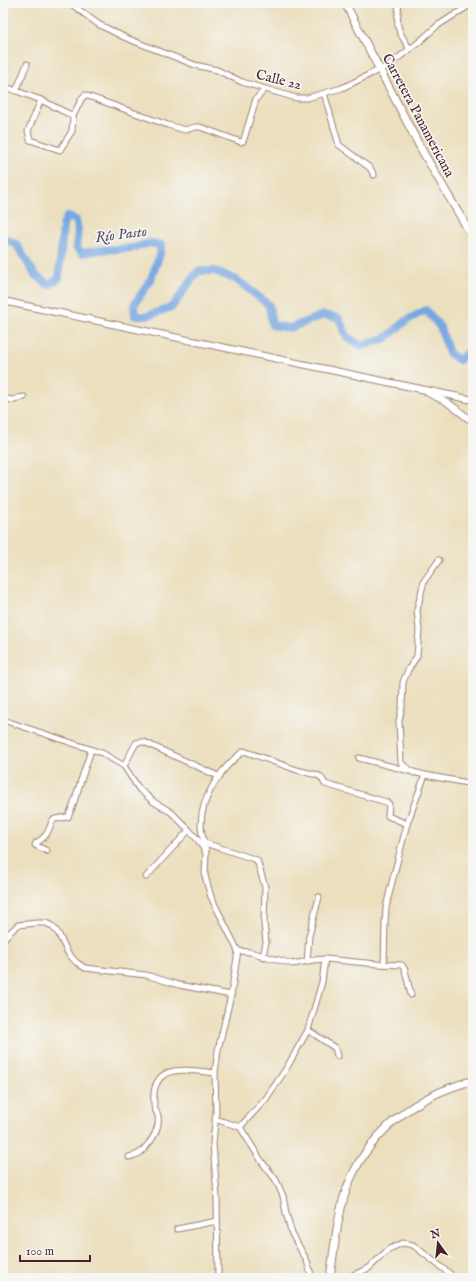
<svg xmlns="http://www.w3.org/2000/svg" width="476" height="1281" font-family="'IM FELL English',serif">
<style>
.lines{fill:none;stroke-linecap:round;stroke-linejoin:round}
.river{stroke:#77a7e2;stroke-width:8}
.minor-casing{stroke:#9a7f74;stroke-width:7}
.major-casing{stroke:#9a7f74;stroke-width:8}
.highway-casing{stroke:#9a7f74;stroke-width:9}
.minor{stroke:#fff;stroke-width:5}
.major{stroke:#fff;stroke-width:6}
.highway{stroke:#fff;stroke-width:7}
.labels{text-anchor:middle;stroke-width:3.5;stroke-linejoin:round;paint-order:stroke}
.street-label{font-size:14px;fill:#4a1f2b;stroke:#f6f6f2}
.water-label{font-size:15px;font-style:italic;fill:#5a4f6b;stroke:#f6f6f2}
</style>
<rect width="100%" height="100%" fill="#f6f6f2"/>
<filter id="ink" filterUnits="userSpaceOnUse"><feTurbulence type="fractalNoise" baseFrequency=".025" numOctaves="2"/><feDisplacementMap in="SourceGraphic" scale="8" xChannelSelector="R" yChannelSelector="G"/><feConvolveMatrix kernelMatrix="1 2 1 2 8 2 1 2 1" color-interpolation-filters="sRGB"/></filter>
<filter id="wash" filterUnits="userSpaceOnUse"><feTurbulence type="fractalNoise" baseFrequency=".012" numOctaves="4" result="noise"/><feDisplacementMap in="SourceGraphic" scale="16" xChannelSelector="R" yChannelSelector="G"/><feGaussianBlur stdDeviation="0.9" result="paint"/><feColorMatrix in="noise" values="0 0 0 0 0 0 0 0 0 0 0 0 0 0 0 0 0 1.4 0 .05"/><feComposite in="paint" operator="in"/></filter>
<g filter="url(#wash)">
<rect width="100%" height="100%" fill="#ebdfbe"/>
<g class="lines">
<path class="river" d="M3,240L6,239L17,245L35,275L49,285L59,278L63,225L67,216L76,220L78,230L76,247L82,253L101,250L132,248L150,243L161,245L160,254L151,279L134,305L135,316H147L172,307L198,271H215L237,280L269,305L272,325L290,328L323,315L339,318L347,337L362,346L386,338L407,320L426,310L440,327L449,353L459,360L473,347"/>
</g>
</g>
<g filter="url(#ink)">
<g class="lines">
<defs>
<g id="minor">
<path d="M70,3L98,24L126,38L195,65L217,70L242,82L296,98H307L342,88L389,65L419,42L437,26L473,3"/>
<path d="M399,3C396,26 396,29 410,49"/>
<path d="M3,86L41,100L73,116"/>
<path d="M16,91L27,64"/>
<path d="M324,93L339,145L370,168L374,175"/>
<path d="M41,100L28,131L30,140L60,150L72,131L73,116L82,98L85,95L168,125L185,130L195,127H200L241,142L243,141L244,139L256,99L265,89"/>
<path d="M3,399L15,400L18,398L24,397"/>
<path d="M472,641H473"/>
<path d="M3,720L102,753L124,766L139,789L154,802L171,812L189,830L198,840L206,853L205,876L211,897L238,951L231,995L218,1050L215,1073L216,1112L213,1143L217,1197L218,1278"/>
<path d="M359,758L425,775L473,784"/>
<path d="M124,766L136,743L140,742H144L220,777"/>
<path d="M414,773L401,763L399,721L402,707L403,682L408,670L417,656L419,630L417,610L424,581L439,560"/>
<path d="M205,843L257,860L265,887L264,924L266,942L263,957"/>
<path d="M206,850C204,842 201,833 201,825C201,796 222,767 244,751L297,770L317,775L321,777L325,784L386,802L389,804L388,816L407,824"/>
<path d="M47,851L35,845L36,843C47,836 48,833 52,821L55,819L68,817L72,808L91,750"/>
<path d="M146,877L189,830"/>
<path d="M3,941L6,936L18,925L37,923H46L52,926L58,933L68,953L76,962L85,968L146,975L179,985L231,995"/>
<path d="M238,951L250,952L293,964L313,960L325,959L377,964L402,965L405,970L411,995"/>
<path d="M307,962L309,936L319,897"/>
<path d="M384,964L385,923L386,908L390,890L407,824L425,775"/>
<path d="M308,1030L335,1048L337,1056"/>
<path d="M215,1119L240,1127L262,1162L276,1180L283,1196L286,1213L292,1234L307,1261L312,1278"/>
<path d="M240,1127L265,1100L286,1069L308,1030L322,982L325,959"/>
<path d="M129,1157C139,1155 142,1152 148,1144C154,1138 160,1125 158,1116C157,1112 154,1109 154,1105C150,1061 186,1070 215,1073"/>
<path d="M177,1229L217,1221"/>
<path d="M347,1278L369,1268L389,1249L403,1243L413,1245L450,1274L453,1278"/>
</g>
<g id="major">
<path d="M3,301L473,400"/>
<path d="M428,393L447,402L473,422"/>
</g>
<g id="highway">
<path d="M345,3L420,147L473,238"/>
<path d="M330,1278C334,1251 336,1224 344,1197C359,1146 401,1106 450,1088C458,1085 465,1082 473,1081"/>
</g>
</defs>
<use href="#minor" class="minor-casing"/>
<use href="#major" class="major-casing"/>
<use href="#highway" class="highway-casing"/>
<use href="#minor" class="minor"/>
<use href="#major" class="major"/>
<use href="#highway" class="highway"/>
</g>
</g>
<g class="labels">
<g class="street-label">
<text transform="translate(279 79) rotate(14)" y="5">Calle 22</text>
<text transform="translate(419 115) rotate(62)" y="5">Carretera Panamericana</text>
</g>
<g class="water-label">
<text transform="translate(121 234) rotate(-7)" y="5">Río Pasto</text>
</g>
</g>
<rect width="476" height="1281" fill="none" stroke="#f6f6f2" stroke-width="16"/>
<g transform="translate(438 1243) rotate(345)" stroke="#f6f6f2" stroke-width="3" paint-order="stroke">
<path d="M0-3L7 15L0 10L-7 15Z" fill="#4a1f2b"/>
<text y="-6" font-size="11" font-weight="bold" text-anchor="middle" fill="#4a1f2b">N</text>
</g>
<path d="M20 1255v6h70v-6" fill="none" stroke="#4a1f2b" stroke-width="2"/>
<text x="26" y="1255" font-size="12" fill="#4a1f2b" stroke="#f6f6f2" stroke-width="3" paint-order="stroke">100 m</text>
</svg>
